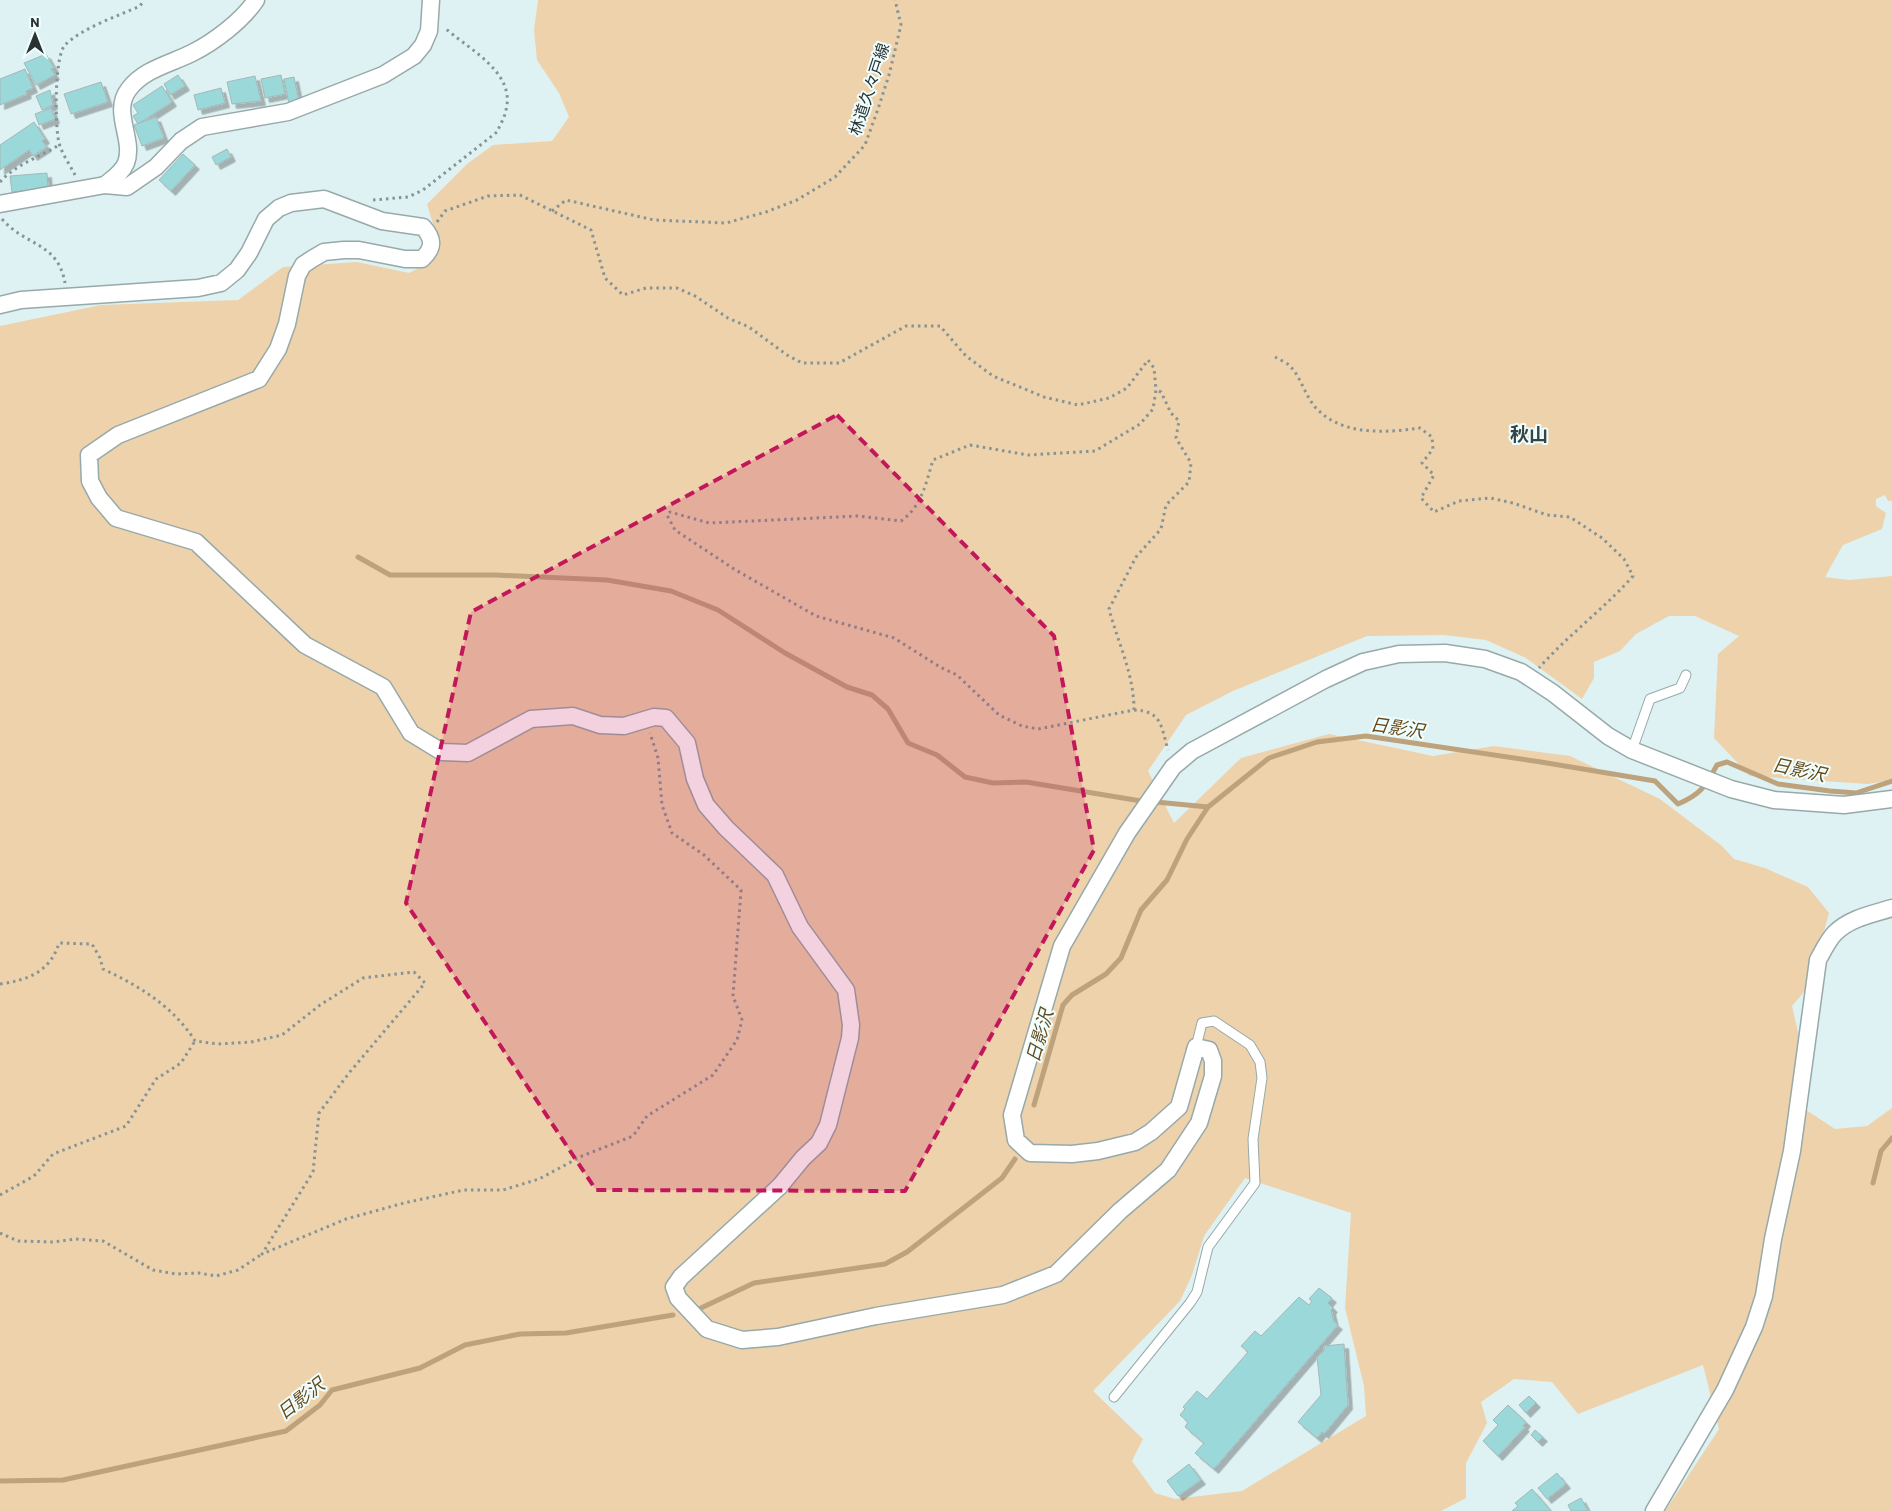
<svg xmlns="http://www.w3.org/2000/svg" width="1892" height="1511" font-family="Barlow,'Noto Sans JP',sans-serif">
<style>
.green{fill:#edd2ac;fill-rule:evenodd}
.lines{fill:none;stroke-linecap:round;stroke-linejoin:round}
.stream{stroke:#bea27b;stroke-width:5}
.building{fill:#9ad8da;stroke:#a5b8b8;filter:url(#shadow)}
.lane-casing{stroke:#97a9a9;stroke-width:11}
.street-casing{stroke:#97a9a9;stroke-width:19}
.path{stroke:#879495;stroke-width:3;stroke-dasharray:2.5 4;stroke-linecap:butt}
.lane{stroke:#fff;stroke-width:9}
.street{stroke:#fff;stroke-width:16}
.marked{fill:#c2185b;fill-opacity:0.2;stroke:#c2185b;stroke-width:4;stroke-dasharray:10 6;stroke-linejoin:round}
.labels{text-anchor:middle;stroke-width:4;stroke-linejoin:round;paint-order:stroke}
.street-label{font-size:16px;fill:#2b3233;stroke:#efffff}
.water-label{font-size:18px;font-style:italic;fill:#67491a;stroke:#efffff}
.quarter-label{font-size:19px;font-weight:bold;fill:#364647;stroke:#efffff}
</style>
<defs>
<filter id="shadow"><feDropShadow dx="4.5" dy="4.5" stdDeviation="0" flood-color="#0004"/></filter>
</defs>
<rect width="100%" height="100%" fill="#dff2f3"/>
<path class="green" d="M538,0H1892V501H1888L1885,495L1876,499V506L1886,513L1882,529L1843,545L1825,577L1849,580L1892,576V780L1868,784L1750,776L1714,738L1718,654L1739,636L1695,616H1669L1636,634L1620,651L1594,662V678L1582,699L1526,658L1486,640L1444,635L1367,636L1233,691L1186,715L1148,771L1174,823L1241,758L1329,734L1433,756L1494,746L1570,756L1660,799L1722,846L1734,859L1765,868L1808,887L1829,913L1809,986L1792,1006L1801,1045L1794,1097L1806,1110L1835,1129L1867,1126L1892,1108V1511H1665L1719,1429L1703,1365L1578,1414L1552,1382L1514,1379L1481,1402L1487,1423L1466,1463V1498L1441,1511H0V326L101,305L238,300L283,267L357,262L409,273L432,261L437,237L427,204L467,164L493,145L552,141L569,117L559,93L537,60L534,30ZM1245,1178L1351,1213L1345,1308L1364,1386L1366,1416L1242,1491L1175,1499L1155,1493L1132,1461L1143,1439L1093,1391L1180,1301L1192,1275L1204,1236Z"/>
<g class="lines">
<g class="stream">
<path d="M358,557L390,575H496L607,580L671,591L718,610L785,653L847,687L872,695L888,709L908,743L937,755L965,777L993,783L1026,782L1135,800L1208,807"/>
<path d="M1034,1105L1063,1005L1072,995L1106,974L1121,958L1141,910L1167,880L1187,839L1208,807L1269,758L1317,742L1366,736L1541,762L1655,781L1678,804C1701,794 1705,787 1717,765L1727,762L1778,784L1830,791L1856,793L1892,781"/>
<path d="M1873,1183L1881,1151L1892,1138"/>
<path d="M701,1308L754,1283L885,1264L907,1252L1002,1178L1015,1159"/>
<path d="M0,1481L63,1480L286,1431L320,1405L332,1390L420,1368L465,1345L520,1334L566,1333L673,1315"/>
</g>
</g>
<g class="building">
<path d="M46,54L54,68L51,69L55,75L36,85L24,63Z"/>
<path d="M25,69L33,88L26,91L27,94L0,105V79Z"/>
<path d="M178,75L185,86L170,95L164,84Z"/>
<path d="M281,75L285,94L265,98L261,79Z"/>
<path d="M255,76L261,101L232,104L227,82Z"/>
<path d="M294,77L299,102L289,104L284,79Z"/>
<path d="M101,82L108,102L71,114L64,94Z"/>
<path d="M162,86L172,102L138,124L133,116L138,113L133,105Z"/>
<path d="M221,88L225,103L198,110L194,95Z"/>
<path d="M50,90L53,105L42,110L36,96Z"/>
<path d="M51,108L55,119L39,125L35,114Z"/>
<path d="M156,117L164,138L142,146L134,125Z"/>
<path d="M34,122L45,139L42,141L47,147L33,156L29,150L0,170V145Z"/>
<path d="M227,149L231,157L216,165L212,157Z"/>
<path d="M183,154L195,165L171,191L159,180Z"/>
<path d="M47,173L48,189L12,192L10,176Z"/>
<path d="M1319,1288L1332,1298L1328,1303L1333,1308L1331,1310L1334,1322L1338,1325L1214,1469L1195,1453L1204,1443L1185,1427L1188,1422L1180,1415L1185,1409L1183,1407L1197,1391L1207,1399L1248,1352L1241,1346L1255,1331L1261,1336L1299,1297L1309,1305L1312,1301L1309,1299Z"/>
<path d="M1344,1344L1348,1405L1324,1434L1322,1432L1317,1438L1298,1422L1321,1395L1317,1357L1324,1351V1346Z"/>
<path d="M1529,1396L1536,1403L1526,1413L1519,1405Z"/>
<path d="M1508,1405L1526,1422L1523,1426L1525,1427L1498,1456L1483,1441L1498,1425L1493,1420Z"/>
<path d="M1535,1430L1543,1437L1538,1442L1531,1435Z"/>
<path d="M1189,1464L1201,1480L1178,1496L1167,1481Z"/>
<path d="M1557,1473L1566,1484L1547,1499L1538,1488Z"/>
<path d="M1532,1489L1551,1511H1512L1518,1506L1515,1503Z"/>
<path d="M1581,1498L1588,1511H1571L1568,1505Z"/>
</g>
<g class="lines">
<defs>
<g id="lane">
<path d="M1632,750L1650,699L1680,688L1686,675"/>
<path d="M1114,1397L1190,1303L1197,1292L1208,1247L1255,1183L1253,1139L1262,1078L1260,1062L1250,1045L1214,1021L1202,1023L1196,1047"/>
</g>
<g id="street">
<path d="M105,185C112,179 122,173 126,163C135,139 111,112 129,89C144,69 170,64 192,53C214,42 242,21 256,0"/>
<path d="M0,204L105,185L127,187L156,167L181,141L202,127L288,112L383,75L414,56L423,45L429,31L431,0"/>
<path d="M0,305L21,300L198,288L221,283L237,270L249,253L266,219L279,208L291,203L324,199L382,221L423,227C434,239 434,248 422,259H405L359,250H344L324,252L312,259L303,265L297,276L287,324L278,349L259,379L118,435L89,455L90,481L99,498L116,518L196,542L305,645L383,687L411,733L442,752L468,753L531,719L573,716L600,725L624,726L654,717L666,718L687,743L695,779L706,805L726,828L775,875L800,927L846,990L851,1025L850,1038L828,1125L819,1143L803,1158L780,1186L681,1277L674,1287L678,1298L707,1329L742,1340L778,1337L876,1316L1003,1295L1056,1274L1120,1211L1168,1170L1199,1123L1213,1076V1061L1209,1050L1196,1047L1179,1107L1151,1132L1135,1142L1098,1151L1072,1154L1030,1153L1016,1140L1012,1115L1062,946L1127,833L1173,767L1192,751L1326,679L1363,662L1399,654L1445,653L1485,659L1521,672L1553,693L1608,736L1632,750L1731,789L1774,800L1844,805L1892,799"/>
<path d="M1654,1511L1725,1390L1754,1327L1764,1296L1773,1239L1792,1151L1818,960C1823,951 1828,940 1835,933C1850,918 1873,914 1892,908"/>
</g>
</defs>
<use href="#lane" class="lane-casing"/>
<use href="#street" class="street-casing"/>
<g class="path">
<path d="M75,175C70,165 62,154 59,143C55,127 54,57 65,45C82,28 118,16 140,6L144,0"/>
<path d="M0,182C16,164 40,157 59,145"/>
<path d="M373,200L408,197L423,190L497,132C500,125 505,117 506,110C516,71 466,48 444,27"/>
<path d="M552,211L566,200L654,220L726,223L766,212L797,200L835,177L865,145L878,109L889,75L901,25L895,0"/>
<path d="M2,219C25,246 58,242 65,283"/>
<path d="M437,222L445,211L488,196L520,195L591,230L605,278L623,295L646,288H677L695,296L728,318L749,327L787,355L802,363H839L906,326H940L966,356L993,376L1044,397L1078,405L1109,398L1127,388L1148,360L1154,368L1156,390L1153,409L1140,424L1095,451L1028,455L970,445L933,460C926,483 922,506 901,521L858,516L709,523L670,512L667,515L675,530L734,569L816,616L894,638L940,667L957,675L999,715L1022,726L1038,729L1134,710C1162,711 1161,726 1168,750"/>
<path d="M1275,357C1280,360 1288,363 1291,367C1301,378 1305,395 1315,407C1341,436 1385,433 1420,428L1432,437L1433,449L1422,463L1434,475L1421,498L1434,512L1459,501L1490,498L1513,503L1547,515L1570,517L1602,538L1624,559L1633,576C1604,609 1568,635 1539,668"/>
<path d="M1134,710C1134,674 1118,643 1109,609L1136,557L1161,529L1166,505L1189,482L1191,463L1176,438L1179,421L1171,413L1161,392L1156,390"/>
<path d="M0,984C28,980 50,972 59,943L92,944L100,958L103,969C139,986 173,1006 195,1041L218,1044L251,1042L282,1035L320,1005L363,978L414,972L425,983L349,1073L319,1113L313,1172L262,1254L346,1219L404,1203L464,1190H503L539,1179L582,1156L633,1136L647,1116L713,1075L737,1040L742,1020L733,996L741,890L704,855L672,833L662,805L658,758L650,733"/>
<path d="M0,1195L34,1176L53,1154L126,1126L156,1079L181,1063L195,1041"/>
<path d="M0,1233L18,1241L53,1242L76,1239L103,1241L153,1270L176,1274L199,1273L216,1276L238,1270L262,1254"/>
</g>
<use href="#lane" class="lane"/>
<use href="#street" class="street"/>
</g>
<path class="marked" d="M837,415L1054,636L1094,850L905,1191L596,1190L406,903L471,612Z"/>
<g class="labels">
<g class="street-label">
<text transform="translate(869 89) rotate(-72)" y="6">林道久々戸線</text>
</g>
<g class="water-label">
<text transform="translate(1397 728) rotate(8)" y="6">日影沢</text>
<text transform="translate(1799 770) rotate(12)" y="6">日影沢</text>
<text transform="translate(1040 1036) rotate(-74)" y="6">日影沢</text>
<text transform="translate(301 1399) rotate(-38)" y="6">日影沢</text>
</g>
<g class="quarter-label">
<text x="1529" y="441">秋山</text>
</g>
</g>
<g transform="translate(35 35)" stroke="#efffff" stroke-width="4" paint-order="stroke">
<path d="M0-4L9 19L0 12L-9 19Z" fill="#2b3233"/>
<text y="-8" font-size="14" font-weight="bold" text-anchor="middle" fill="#2b3233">N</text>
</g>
</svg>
